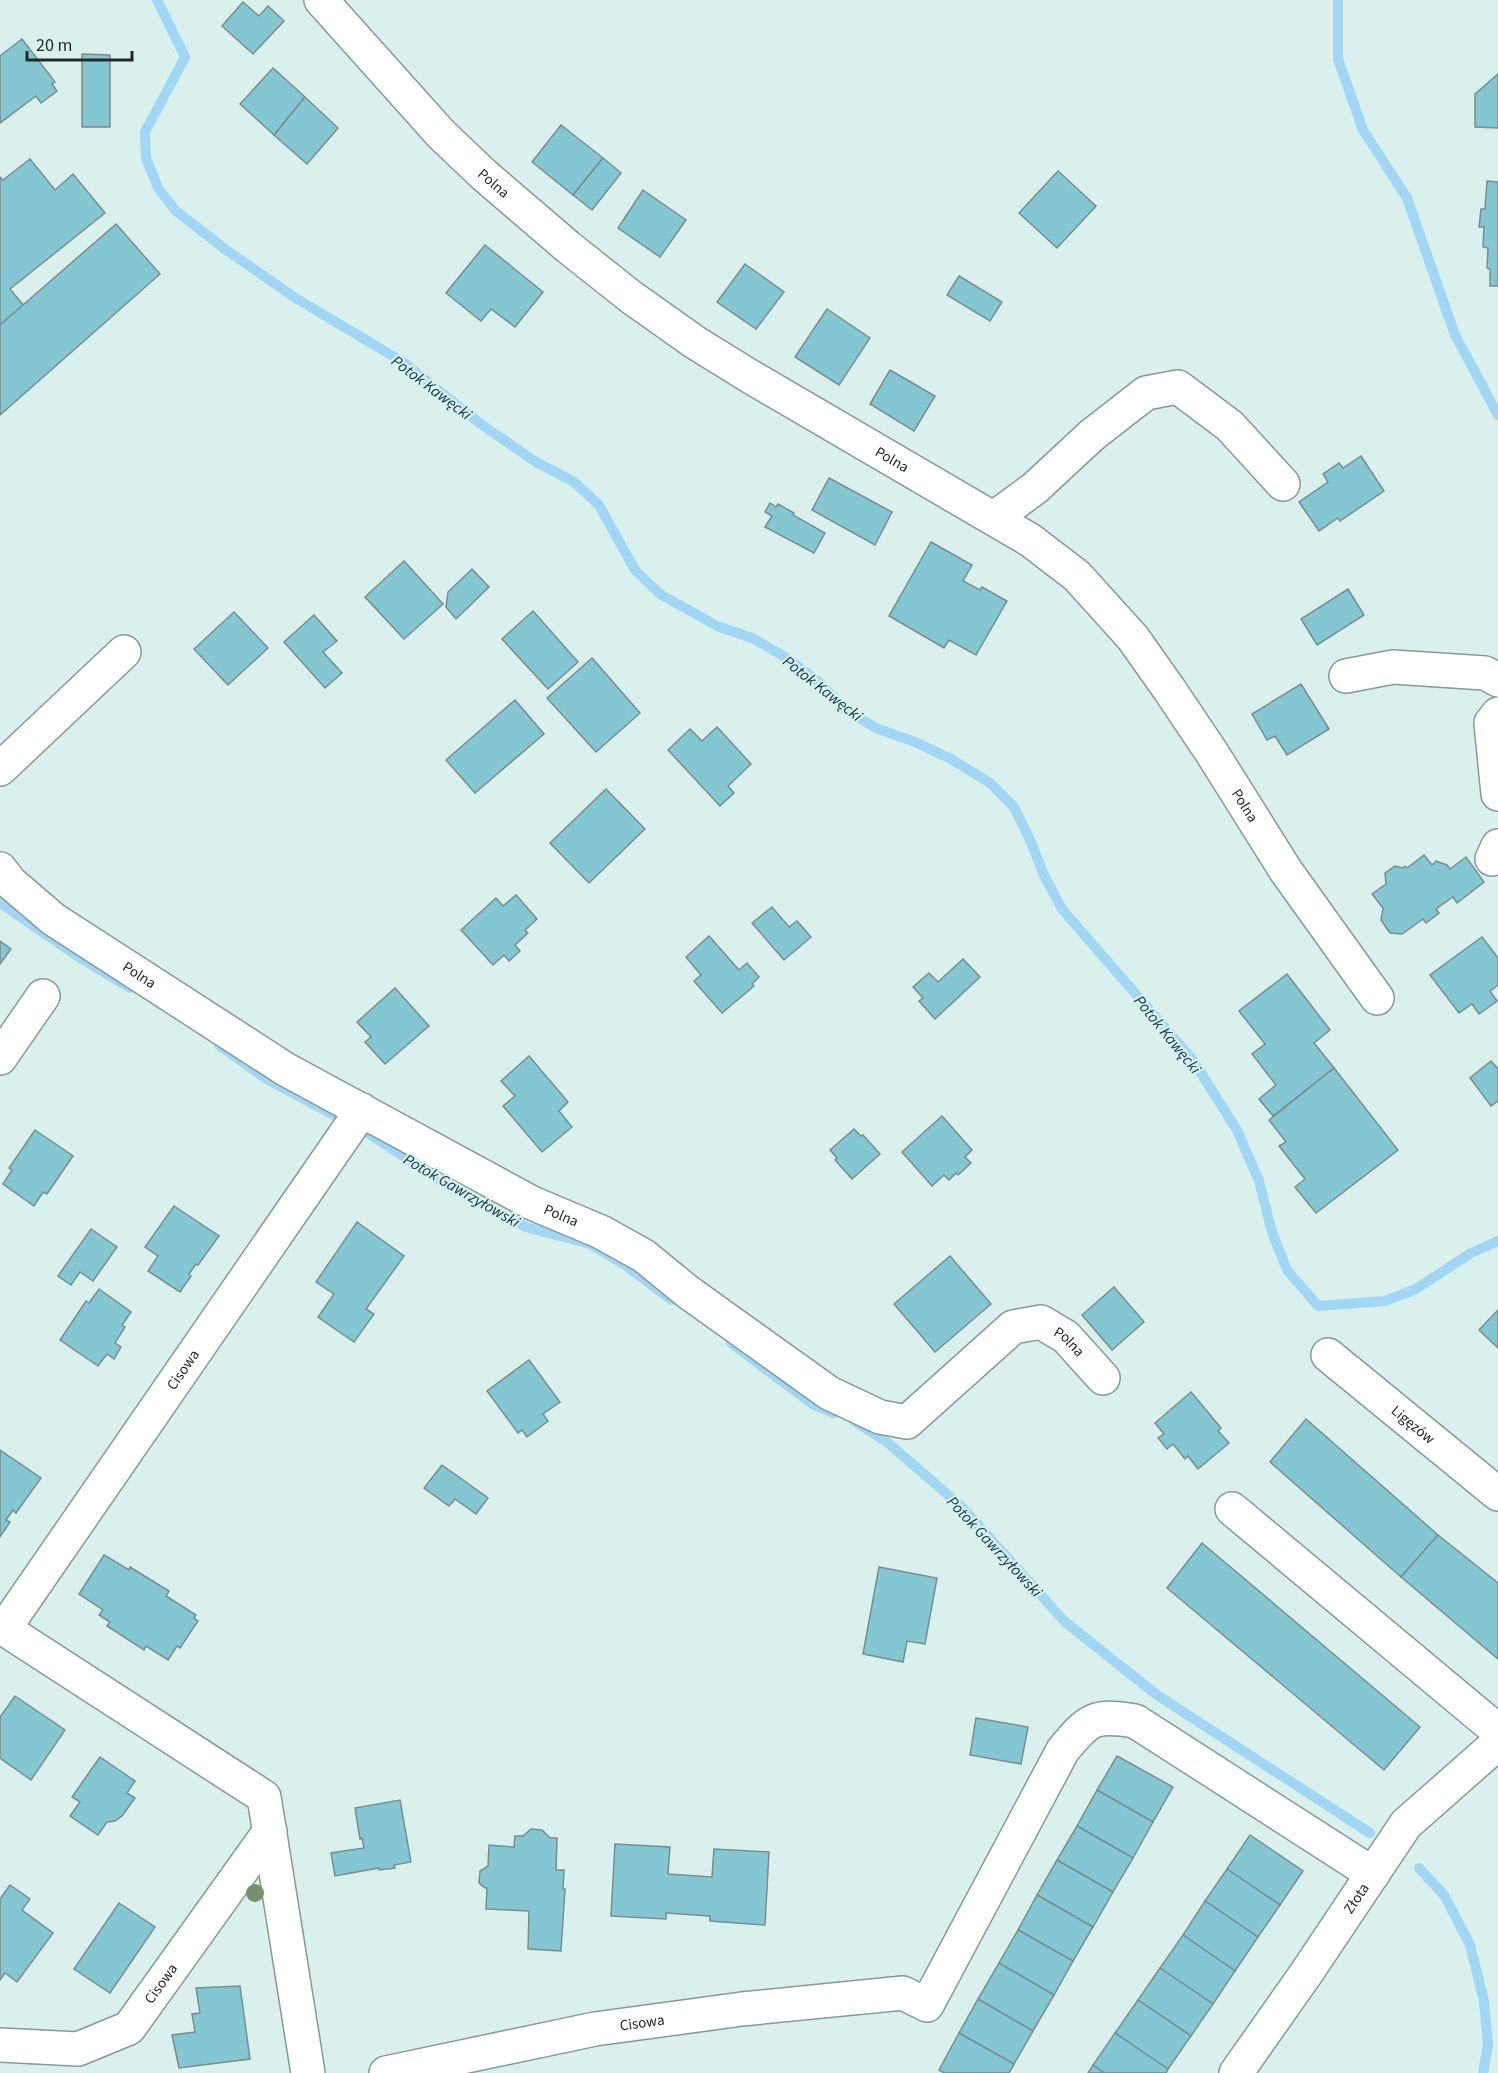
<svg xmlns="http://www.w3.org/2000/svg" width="1498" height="2073" font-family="'Source Sans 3',sans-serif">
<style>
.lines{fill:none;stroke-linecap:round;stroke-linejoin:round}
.stream{stroke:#a1d6f5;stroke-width:10}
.building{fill:#84c7d3;stroke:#788d91;stroke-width:1.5}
.minor-casing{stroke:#859a97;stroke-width:36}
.minor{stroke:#fff;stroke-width:33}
.tree{fill:#75926d}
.labels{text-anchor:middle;stroke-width:4.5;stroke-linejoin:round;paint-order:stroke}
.street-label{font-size:15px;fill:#222a29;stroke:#daf0ed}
.water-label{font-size:16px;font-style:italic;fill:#0b374d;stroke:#daf0ed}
</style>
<rect width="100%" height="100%" fill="#daf0ed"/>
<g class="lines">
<g class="stream">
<path d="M157,0L185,57L145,132L146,158L158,188L176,211L225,249L297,299L403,362L482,425L536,462L574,482L599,505L635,570L660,594L717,626L752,638L787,658L820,683L846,710L876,728L915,742L951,759L990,783L1014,807L1031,842L1043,873L1062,909L1192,1059L1237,1130L1259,1181L1272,1232L1287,1270L1318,1306L1385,1301L1416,1289L1471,1253L1498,1241"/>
<path d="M1338,0V59L1363,130L1407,198L1455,335L1498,415"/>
<path d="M0,903L82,959L130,988"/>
<path d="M219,1045L265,1078L345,1121"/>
<path d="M365,1131L452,1188L526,1227L590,1244L625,1265L672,1300"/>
<path d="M731,1343L814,1405L834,1413"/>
<path d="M854,1421L887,1442L962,1507L1064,1621L1157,1695L1370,1833"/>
<path d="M1419,1868L1444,1895L1470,1945L1484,2001L1488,2045L1483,2073"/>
</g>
</g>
<g class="building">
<path d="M243,2L259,16L268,6L284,21L253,54L222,26Z"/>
<path d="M22,39L55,82L52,84L57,91L41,103L36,96L0,123V56Z"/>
<path d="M82,54L110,55V127H82Z"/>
<path d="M273,68L305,97L274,135L240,104Z"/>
<path d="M1498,74V128L1475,127V94Z"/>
<path d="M305,97L338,128L307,164L274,135Z"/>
<path d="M561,125L603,158L573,195L532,162Z"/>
<path d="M603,158L621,173L592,210L573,195Z"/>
<path d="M30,159L55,190L73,174L105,213L10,289L24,306L0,325V177L3,180Z"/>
<path d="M1058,171L1096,206L1057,248L1019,213Z"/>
<path d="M1487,181L1498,182V286H1490V269L1487,268L1488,248L1483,247L1484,227H1479L1481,209H1485Z"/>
<path d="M643,190L686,220L660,257L618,228Z"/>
<path d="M116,224L160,274L0,415V325Z"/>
<path d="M485,245L543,292L515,327L491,309L481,321L446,293Z"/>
<path d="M745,264L784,292L756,329L717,302Z"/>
<path d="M959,276L1002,302L990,321L947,295Z"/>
<path d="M827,309L870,338L839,385L795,357Z"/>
<path d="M890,370L935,396L914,431L870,404Z"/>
<path d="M1361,456L1384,491L1340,521L1338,518L1319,531L1299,502L1328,482L1323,474L1339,463L1343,468Z"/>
<path d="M829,478L892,512L875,545L812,510Z"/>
<path d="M770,503L776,507L778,504L794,513L793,515L825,533L814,553L765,527L772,516L765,512Z"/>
<path d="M931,542L972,565L963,581L980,590L982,587L1007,601L976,655L949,640L944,648L889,616Z"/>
<path d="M404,561L443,604L404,639L365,597Z"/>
<path d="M472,569L489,587L456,619L446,607L448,592Z"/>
<path d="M1348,589L1364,615L1317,645L1301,619Z"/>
<path d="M533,611L578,662L548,689L502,639Z"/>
<path d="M234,612L268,648L228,685L194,649Z"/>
<path d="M314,615L337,641L323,652L342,673L325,688L284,642Z"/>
<path d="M592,658L640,713L596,752L547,698Z"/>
<path d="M1301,684L1329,729L1287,755L1275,736L1267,740L1252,714Z"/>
<path d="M515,700L544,734L475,793L446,760Z"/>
<path d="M717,727L751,764L728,786L734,793L720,806L668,750L690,729L702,741Z"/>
<path d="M606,789L645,829L589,883L550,843Z"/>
<path d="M1424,855L1432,865L1436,861L1447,865L1450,869L1466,857L1484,882L1457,903L1453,897L1436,909L1439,913L1426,923L1423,919L1402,934L1390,933L1381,920L1383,908L1372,894L1386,884L1385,873L1395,866L1403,868L1405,866L1407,868Z"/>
<path d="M516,895L537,919L525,930L528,933L515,945L520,951L509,961L504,955L493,965L461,930L496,898L503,906Z"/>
<path d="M772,907L789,927L797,921L811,937L784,960L752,923Z"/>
<path d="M709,936L739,970L747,963L759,977L752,984L754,986L722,1013L694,981L701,975L686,957Z"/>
<path d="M1482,937L1498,958V985L1490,991L1497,1001L1479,1014L1472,1004L1459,1013L1430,975Z"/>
<path d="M0,941L11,949L0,964Z"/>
<path d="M963,959L980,977L935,1019L919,1001L923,998L913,987L929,973L938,982Z"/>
<path d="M1287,974L1330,1030L1314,1043L1334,1068L1273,1116L1259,1099L1276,1085L1252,1054L1265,1044L1239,1011Z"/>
<path d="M395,988L429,1026L385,1064L365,1042L371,1037L357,1022Z"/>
<path d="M529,1056L568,1102L559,1111L572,1127L542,1152L503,1106L515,1096L501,1081Z"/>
<path d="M1491,1061L1498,1069V1101L1491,1106L1470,1078Z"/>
<path d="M1334,1068L1398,1150L1316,1213L1295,1187L1305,1179L1279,1146L1286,1142L1269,1120Z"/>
<path d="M942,1116L972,1150L965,1157L971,1163L958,1175L956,1173L949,1180L944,1175L932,1186L902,1152Z"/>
<path d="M854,1129L861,1136L863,1135L880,1154L852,1179L835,1160L837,1158L830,1150Z"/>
<path d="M35,1130L73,1156L47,1194L43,1192L34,1206L3,1184L12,1170L9,1168Z"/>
<path d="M174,1206L219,1236L198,1265L196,1264L189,1274L191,1276L180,1292L148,1271L158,1256L145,1247Z"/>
<path d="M357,1222L404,1256L366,1309L374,1314L354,1342L318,1317L334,1294L316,1282Z"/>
<path d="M91,1229L117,1247L93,1281L80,1272L71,1285L58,1276Z"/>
<path d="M950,1256L991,1304L935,1352L894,1304Z"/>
<path d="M1114,1287L1144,1322L1112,1350L1082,1315Z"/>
<path d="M99,1289L131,1312L122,1325L125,1327L115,1343L121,1347L114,1359L107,1354L98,1366L60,1340L86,1301L89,1303Z"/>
<path d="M1498,1310V1348L1479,1330Z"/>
<path d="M529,1360L560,1402L543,1414L548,1421L527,1437L522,1430L518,1433L487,1391Z"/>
<path d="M1191,1392L1221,1428L1218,1431L1229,1443L1198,1469L1188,1456L1185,1459L1173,1444L1167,1449L1158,1438L1164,1434L1155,1423Z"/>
<path d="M1306,1419L1438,1535L1401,1577L1270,1462Z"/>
<path d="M0,1450L41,1478L16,1513L13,1510L6,1520L10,1522L0,1537Z"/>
<path d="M442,1465L488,1498L476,1514L455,1499L449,1506L424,1488Z"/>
<path d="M1438,1535L1498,1583V1659L1401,1577Z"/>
<path d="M1202,1543L1420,1727L1384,1770L1167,1588Z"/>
<path d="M104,1555L129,1570L130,1567L169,1591L166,1596L196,1615L194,1618L198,1621L180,1648L177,1646L168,1660L146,1646L144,1650L107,1626L110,1622L99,1615L103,1610L79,1594Z"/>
<path d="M879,1567L937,1578L925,1644L907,1641L903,1662L863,1654Z"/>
<path d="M15,1696L65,1730L31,1780L0,1758V1717Z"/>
<path d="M976,1718L1028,1727L1021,1764L970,1755Z"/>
<path d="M1117,1756L1173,1787L1153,1822L1097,1790Z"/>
<path d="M100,1757L135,1781L127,1793L135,1798L122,1816L115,1821L107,1822L98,1835L70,1816L80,1802L72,1797Z"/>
<path d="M1097,1790L1153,1822L1133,1858L1077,1826Z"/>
<path d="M400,1800L411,1862L394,1865L395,1868L379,1870V1868L335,1876L331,1853L364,1848L362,1838L360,1839L355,1808Z"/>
<path d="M1077,1826L1133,1858L1113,1892L1057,1860Z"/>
<path d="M531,1829L542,1830L550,1838H557L556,1870H564L563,1889H565L561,1951L528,1949L529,1911L486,1909L487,1888H485L479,1883L480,1871L488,1866L489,1845L514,1847L515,1836H523Z"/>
<path d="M1250,1835L1303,1871L1280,1905L1227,1869Z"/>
<path d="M615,1844L670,1847L668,1874L712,1877L714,1849L769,1852L765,1925L710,1921V1916L666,1913V1919L611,1916Z"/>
<path d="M1057,1860L1113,1892L1093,1927L1037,1895Z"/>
<path d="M1227,1869L1280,1905L1258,1937L1205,1901Z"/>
<path d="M10,1885L30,1899L22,1910L53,1933L17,1982L5,1973L0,1980V1899Z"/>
<path d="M1037,1895L1093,1927L1073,1961L1018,1930Z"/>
<path d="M1205,1901L1258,1937L1235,1971L1183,1935Z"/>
<path d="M119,1903L155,1927L110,1993L74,1969Z"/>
<path d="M1018,1930L1073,1961L1054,1995L999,1963Z"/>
<path d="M1183,1935L1235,1971L1213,2004L1160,1968Z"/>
<path d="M999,1963L1054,1995L1033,2031L978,1999Z"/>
<path d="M1160,1968L1213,2004L1191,2036L1138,2000Z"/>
<path d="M240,1986L250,2059L179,2068L172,2035L195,2032L192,2014L200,2013L196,1988Z"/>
<path d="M978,1999L1033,2031L1014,2064L959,2033Z"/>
<path d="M1138,2000L1191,2036L1168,2069L1115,2033Z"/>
<path d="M959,2033L1014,2064L1009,2073H944L939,2070Z"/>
<path d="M1115,2033L1168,2069L1166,2073H1104L1093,2065Z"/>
<path d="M1093,2065L1104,2073H1088Z"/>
</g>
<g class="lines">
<defs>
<g id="minor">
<path id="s1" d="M321,0L441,134L483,174L568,247L631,297L696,343L751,377L1030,540L1077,576L1133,638L1169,689L1212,753L1286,871L1377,998"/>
<path d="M994,518L1035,488L1092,435L1146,393L1178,387L1230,426L1283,484"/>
<path d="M1346,676L1393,667L1485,673L1498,680"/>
<path d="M1498,714L1491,723L1498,794"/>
<path d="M0,769L124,652"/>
<path d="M1492,859L1498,846"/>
<path id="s2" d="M0,869L11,883L53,919L285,1069L532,1203L601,1232L644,1256L688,1292L829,1393L880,1417L907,1422L1013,1327L1041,1322L1066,1337L1103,1378"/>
<path d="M0,1058L43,996"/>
<path id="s3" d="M1328,1355L1498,1494"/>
<path d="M1232,1509L1498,1731"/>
<path d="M0,1626L264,1797L308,2073"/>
<path id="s4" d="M4,1629L362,1110"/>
<path id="s5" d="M0,2045L78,2049L129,2028L270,1831"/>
<path id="s6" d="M386,2073L595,2029L742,2009L903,1993L927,2005L1063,1750C1089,1719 1094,1714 1135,1721L1373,1874"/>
<path id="s7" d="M1236,2073L1305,1975L1406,1824L1498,1743"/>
</g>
</defs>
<use href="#minor" class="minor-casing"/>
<use href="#minor" class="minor"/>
</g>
<circle class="tree" cx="255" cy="1893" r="9"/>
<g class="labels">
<g class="street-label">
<text dy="5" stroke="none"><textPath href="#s1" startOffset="252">Polna</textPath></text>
<text dy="5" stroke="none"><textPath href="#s1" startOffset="738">Polna</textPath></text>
<text dy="5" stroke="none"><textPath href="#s1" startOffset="1242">Polna</textPath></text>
<text dy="5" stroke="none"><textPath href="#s2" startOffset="176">Polna</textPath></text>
<text dy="5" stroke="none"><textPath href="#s2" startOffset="662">Polna</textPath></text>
<text dy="5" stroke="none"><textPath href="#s2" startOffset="1274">Polna</textPath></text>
<text dy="5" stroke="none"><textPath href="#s4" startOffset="315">Cisowa</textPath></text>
<text dy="5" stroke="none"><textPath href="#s3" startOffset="110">Ligęzów</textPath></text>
<text dy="5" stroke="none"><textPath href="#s7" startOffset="212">Złota</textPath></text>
<text dy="5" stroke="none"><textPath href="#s5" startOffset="188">Cisowa</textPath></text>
<text dy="5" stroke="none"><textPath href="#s6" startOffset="261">Cisowa</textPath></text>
</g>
<g class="water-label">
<text transform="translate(432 387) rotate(37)" y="6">Potok Kawęcki</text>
<text transform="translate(823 688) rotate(38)" y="6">Potok Kawęcki</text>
<text transform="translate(1168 1034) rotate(51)" y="6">Potok Kawęcki</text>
<text transform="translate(462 1190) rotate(30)" y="6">Potok Gawrzyłowski</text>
<text transform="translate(995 1546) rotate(47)" y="6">Potok Gawrzyłowski</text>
</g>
</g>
<path d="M27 51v9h105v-9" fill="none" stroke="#222a29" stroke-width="3"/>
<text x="36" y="51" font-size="18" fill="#222a29" stroke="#daf0ed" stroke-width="4.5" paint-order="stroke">20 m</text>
</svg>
